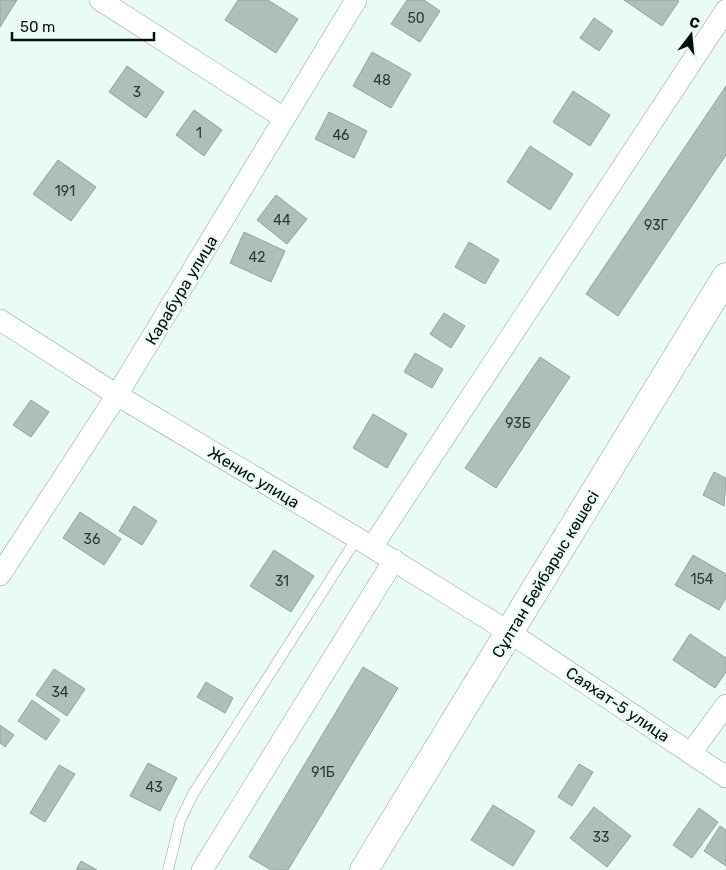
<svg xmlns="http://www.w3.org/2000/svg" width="726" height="870" font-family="Rubik,sans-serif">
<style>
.building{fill:#aebeb9;stroke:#95a49f}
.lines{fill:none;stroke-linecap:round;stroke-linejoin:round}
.service-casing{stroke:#92a19d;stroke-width:11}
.minor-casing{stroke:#92a19d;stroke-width:22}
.primary-casing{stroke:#92a19d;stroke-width:29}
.service{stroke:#fff;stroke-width:10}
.minor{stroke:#fff;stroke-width:21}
.primary{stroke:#fff;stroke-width:28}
.labels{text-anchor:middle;stroke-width:4;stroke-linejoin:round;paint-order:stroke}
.number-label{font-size:14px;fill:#313936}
.street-label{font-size:16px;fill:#070d0b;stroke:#eafaf5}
</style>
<rect width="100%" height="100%" fill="#eafaf5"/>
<g class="building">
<path d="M0,0H17L0,27Z"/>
<path d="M238,0H268L298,19L276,53L225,20Z"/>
<path d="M407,0H424L440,11L420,42L391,24Z"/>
<path d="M624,0H677L679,1L662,26Z"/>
<path d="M594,18L613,31L599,51L580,38Z"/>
<path d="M372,52L411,74L391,108L353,86Z"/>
<path d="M127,66L164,92L146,118L109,92Z"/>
<path d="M726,86V155L618,316L586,294Z"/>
<path d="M573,91L610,115L590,146L553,122Z"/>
<path d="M194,110L222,130L204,156L176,135Z"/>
<path d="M329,112L367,131L354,158L315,139Z"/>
<path d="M530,146L573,174L550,210L507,182Z"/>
<path d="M58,160L96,187L71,221L33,194Z"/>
<path d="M276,195L307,219L287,244L257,220Z"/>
<path d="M244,232L285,251L271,282L230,263Z"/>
<path d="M469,242L499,260L485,284L455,267Z"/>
<path d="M444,313L465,326L451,348L430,334Z"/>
<path d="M415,353L443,369L432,388L404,372Z"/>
<path d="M540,357L570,377L496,488L465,468Z"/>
<path d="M31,400L49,412L31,437L13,425Z"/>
<path d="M373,414L407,434L387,468L353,448Z"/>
<path d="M714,472L726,478L724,506L703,495Z"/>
<path d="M134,506L157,521L142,545L119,531Z"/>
<path d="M80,512L121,539L104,565L63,538Z"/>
<path d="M274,550L314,576L291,612L250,586Z"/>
<path d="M693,555L726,574V598L719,610L675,585Z"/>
<path d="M690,634L726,658V672L715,688L673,660Z"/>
<path d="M363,667L398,688L288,870H271L249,857Z"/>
<path d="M54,669L85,689L67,716L36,695Z"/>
<path d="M206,682L233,698L225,713L197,697Z"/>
<path d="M32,700L60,720L46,740L18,721Z"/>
<path d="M0,725L14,735L5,747L0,743Z"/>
<path d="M148,763L177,778L160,811L130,796Z"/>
<path d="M579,764L593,772L572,806L558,797Z"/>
<path d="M59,765L75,774L45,822L30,813Z"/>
<path d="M493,805L535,831L513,866L471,840Z"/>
<path d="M594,807L631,836L607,867L570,838Z"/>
<path d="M699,808L718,822L692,858L673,845Z"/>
<path d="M720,826L726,830V866L704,851Z"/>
<path d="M81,861L97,870H76Z"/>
</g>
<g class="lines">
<defs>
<path id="service" d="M168,870L180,821L193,794L357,538"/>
<g id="minor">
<path d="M100,0L284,118"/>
<path d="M0,320L117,395L357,538L509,632L726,777"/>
<path d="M372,547L726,10"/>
<path d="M0,575L117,395L356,0"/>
<path d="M691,753L726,705"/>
<path d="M202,870L394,560"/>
</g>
<path id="primary" d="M364,870L726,277"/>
</defs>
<use href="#service" class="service-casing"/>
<use href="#minor" class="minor-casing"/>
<use href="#primary" class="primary-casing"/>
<use href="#service" class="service"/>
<use href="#minor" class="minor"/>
<use href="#primary" class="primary"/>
</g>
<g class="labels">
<g class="number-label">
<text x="416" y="23">50</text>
<text x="382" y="85">48</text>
<text x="137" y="97">3</text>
<text x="199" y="138">1</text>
<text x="341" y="140">46</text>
<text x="65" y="196">191</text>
<text x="282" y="225">44</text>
<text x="656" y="230">93Г</text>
<text x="257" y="262">42</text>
<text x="518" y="428">93Б</text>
<text x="92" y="544">36</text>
<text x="702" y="584">154</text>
<text x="282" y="586">31</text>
<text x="60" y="697">34</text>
<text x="323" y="777">91Б</text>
<text x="154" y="792">43</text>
<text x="601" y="842">33</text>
</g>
<g class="street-label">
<text transform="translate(181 290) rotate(-59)" y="6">Карабура улица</text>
<text transform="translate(254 477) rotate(31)" y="6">Женис улица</text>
<text transform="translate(545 574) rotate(-59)" y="6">Сұлтан Бейбарыс көшесі</text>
<text transform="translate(618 704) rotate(34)" y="6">Саяхат-5 улица</text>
</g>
</g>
<g transform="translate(691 35) rotate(16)" stroke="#eafaf5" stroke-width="4" paint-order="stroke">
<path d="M0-4L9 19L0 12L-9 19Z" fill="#070d0b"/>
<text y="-8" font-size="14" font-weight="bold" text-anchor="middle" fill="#070d0b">С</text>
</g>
<path d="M12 32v8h142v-8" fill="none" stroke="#070d0b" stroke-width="2.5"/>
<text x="20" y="32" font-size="15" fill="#070d0b" stroke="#eafaf5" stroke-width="4" paint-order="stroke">50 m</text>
</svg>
